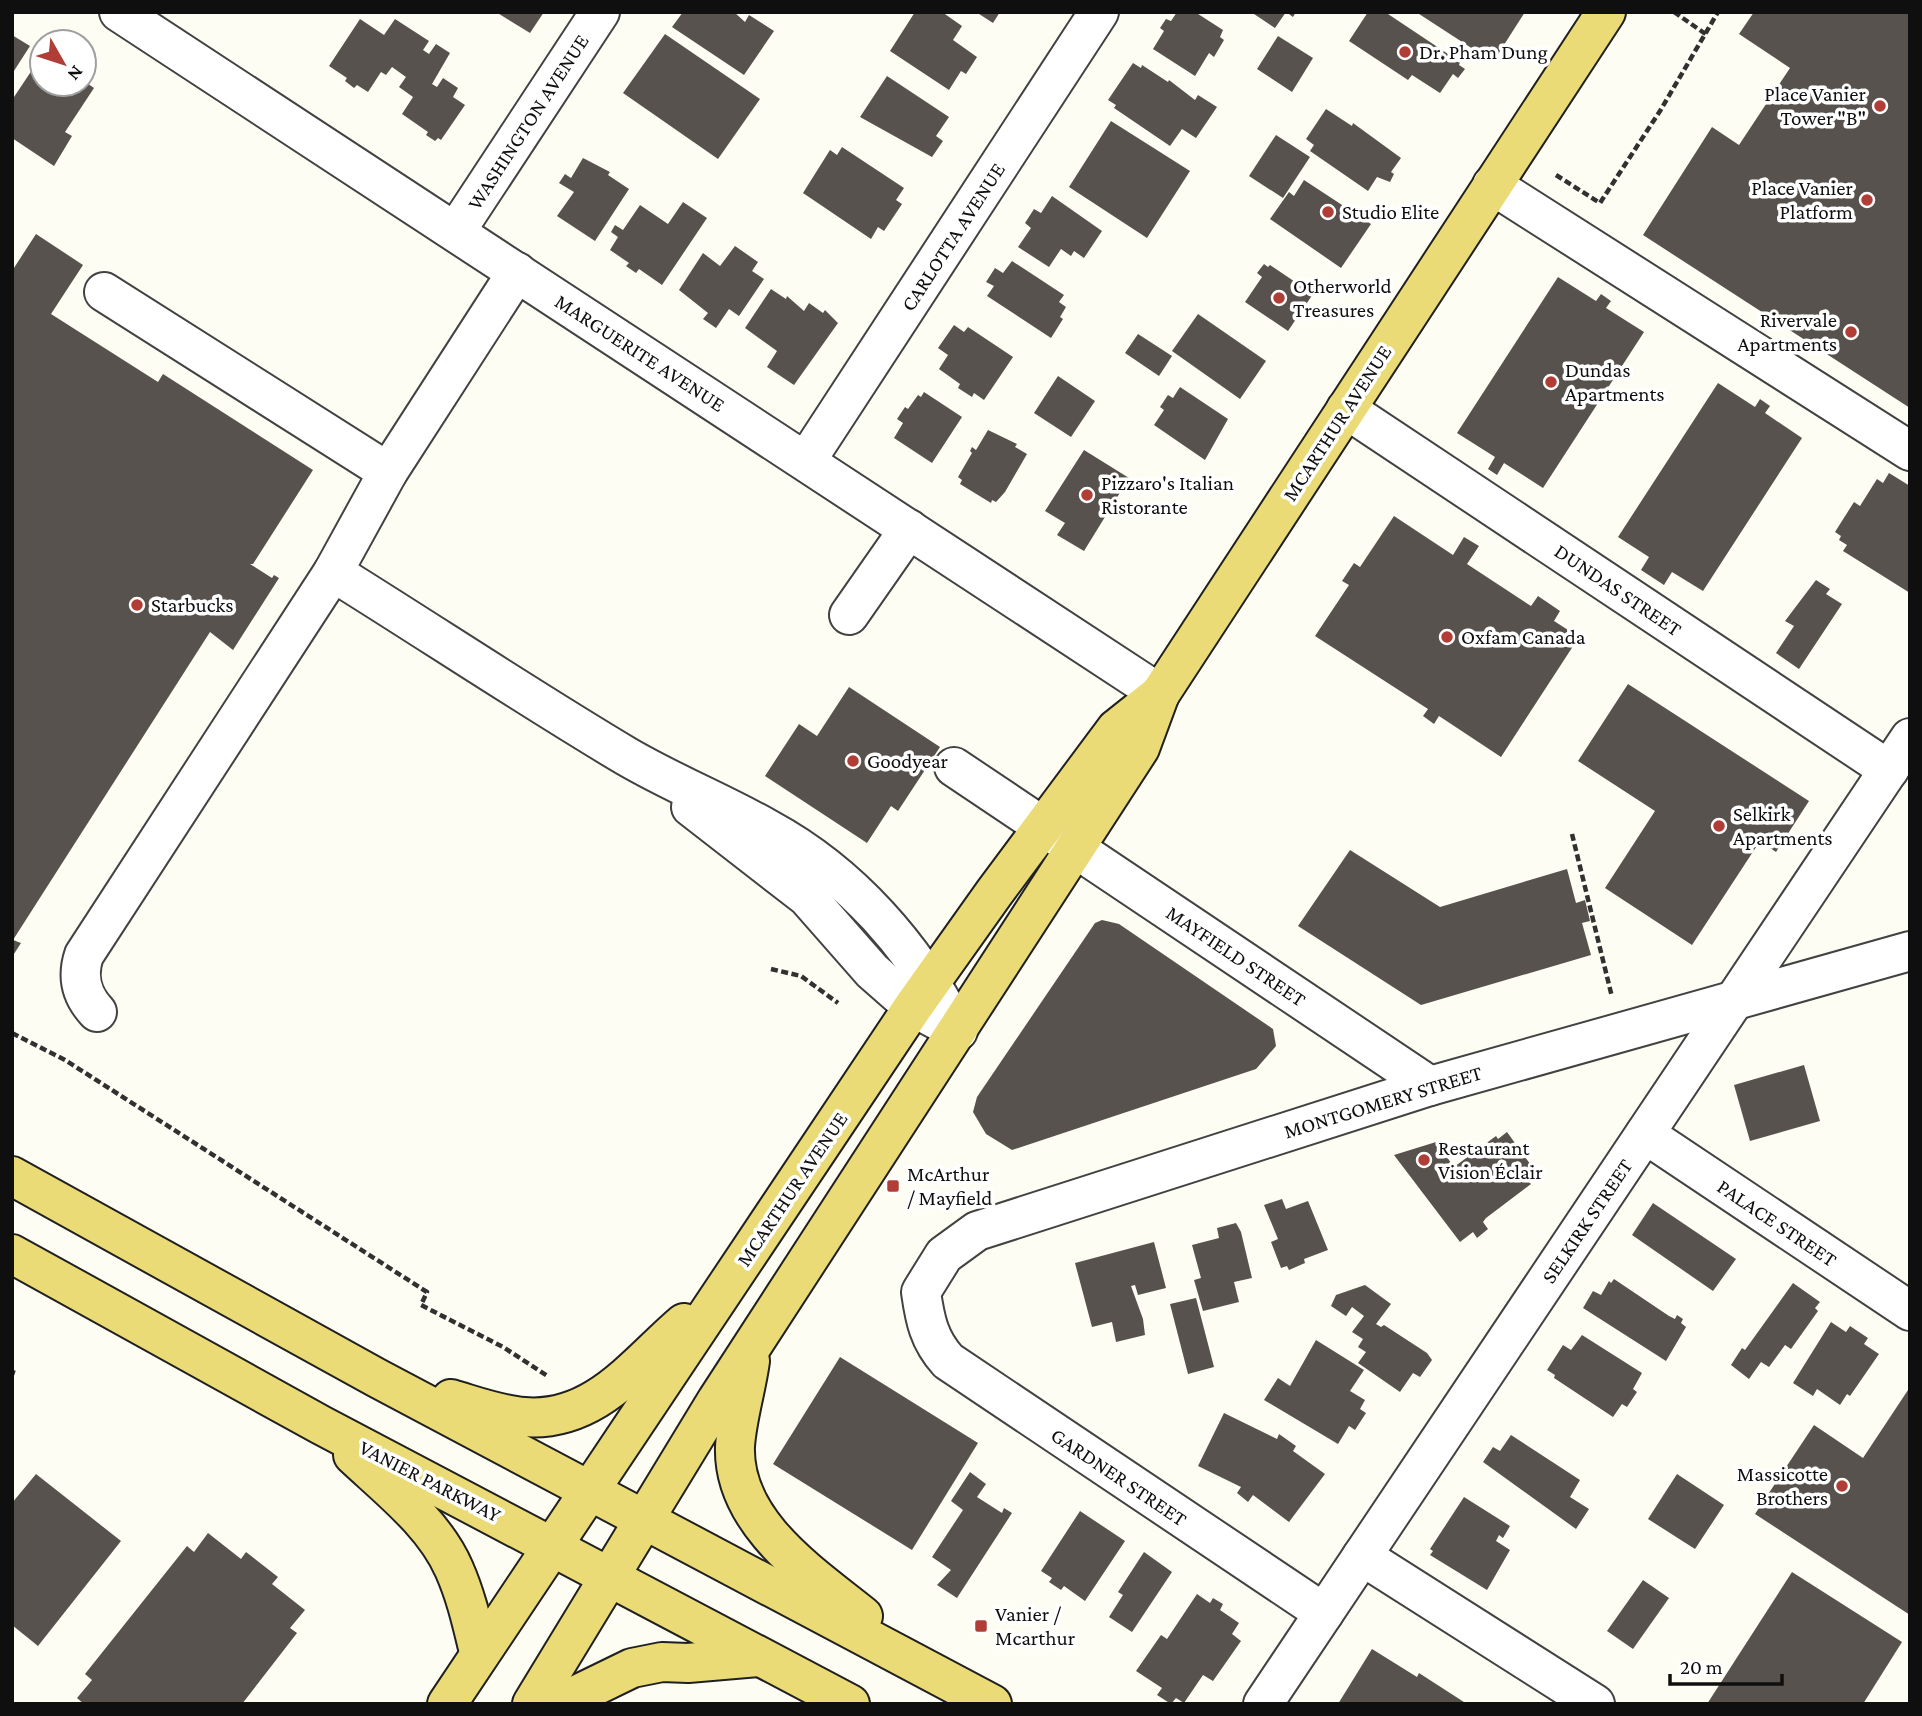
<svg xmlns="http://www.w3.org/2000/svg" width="1922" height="1716" font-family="'Crimson Pro',serif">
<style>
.building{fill:#57524d}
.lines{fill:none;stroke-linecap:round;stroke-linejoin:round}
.minor-casing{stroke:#424242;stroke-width:42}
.major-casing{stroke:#202020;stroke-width:42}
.path{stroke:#313131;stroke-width:4.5;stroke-dasharray:7 3.5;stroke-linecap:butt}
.minor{stroke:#fff;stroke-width:38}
.major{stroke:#eadb77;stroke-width:38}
.poi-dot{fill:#b13e36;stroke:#fff;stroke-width:2.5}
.labels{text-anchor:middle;stroke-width:7;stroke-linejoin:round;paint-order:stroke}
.poi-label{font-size:21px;fill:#0f0f0f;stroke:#fff;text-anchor:start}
.street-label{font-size:21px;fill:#0f0f0f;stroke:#fff}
</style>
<rect width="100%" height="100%" fill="#fefdf3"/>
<g class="building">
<path d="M496,12H544L530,33Z"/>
<path d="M683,12H734L745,22L749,15L774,31L744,75L672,27Z"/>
<path d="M915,12H942L962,26L953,40L977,57L966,74L961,71L949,90L890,51Z"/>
<path d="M976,12H1000L993,23Z"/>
<path d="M1177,12H1195L1223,30L1220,37L1224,40L1214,57L1209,53L1195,76L1153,49L1164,31L1160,28L1166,19L1171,21Z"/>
<path d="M1251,12H1296L1293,17L1286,12L1275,28Z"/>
<path d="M1368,12H1385L1460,62L1459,65L1465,69L1458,78L1453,74L1440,93L1412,75L1408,80L1349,41Z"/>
<path d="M1416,12H1525L1493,62Z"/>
<path d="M1754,12H1910V408L1643,235L1712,127L1739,145L1790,68L1739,34Z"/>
<path d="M360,19L384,35L395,19L429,41L423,50L429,54L436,44L450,53L432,84L437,87L443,78L458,88L453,97L465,105L441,140L438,138L435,141L426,135L428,132L402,114L413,97L399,87L406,77L392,67L386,75L381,72L368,92L357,85L354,88L345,81L347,78L329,66Z"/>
<path d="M665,34L760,99L718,159L623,93Z"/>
<path d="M12,35L30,46L12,74Z"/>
<path d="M1278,36L1313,58L1292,92L1257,69Z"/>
<path d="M1133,63L1141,68L1142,65L1168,82L1169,80L1195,100L1198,95L1217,107L1196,138L1182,129L1170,146L1114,108L1116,105L1108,100Z"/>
<path d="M42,68V84H84V81L94,88L65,132L72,136L54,166L12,138V100L32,70L38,75Z"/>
<path d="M887,76L949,117L936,136L943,141L932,157L860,117Z"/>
<path d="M1326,109L1352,126L1353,123L1401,158L1391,172L1394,174L1390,182L1377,177L1368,191L1310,151L1314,145L1306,139Z"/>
<path d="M1111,121L1190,171L1147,238L1069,187Z"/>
<path d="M1276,135L1310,157L1283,198L1249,176Z"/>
<path d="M842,147L904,188L896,200L902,204L884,231L878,227L871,239L803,193L830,150L837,155Z"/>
<path d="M583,158L610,172L608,175L629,189L595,241L557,216L574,192L559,183L565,174L571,178Z"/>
<path d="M1304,180L1371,224L1341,268L1270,219L1289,192L1294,196Z"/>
<path d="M1052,196L1102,231L1084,258L1074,251L1071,256L1061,249L1049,267L1018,247L1031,228L1025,223L1034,209L1041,213Z"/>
<path d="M683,202L707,218L662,285L639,269L636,273L626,266L629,263L610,250L618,237L611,232L615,225L623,230L640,205L668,224Z"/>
<path d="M36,234L83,265L51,314L158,382L163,374L313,470L253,564H250L272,578L274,575L279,578L233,650L210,632L13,940L21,943L12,957V271Z"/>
<path d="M735,246L758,262L752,271L764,279L739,316L729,309L716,328L703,319L708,313L679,290L703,253L720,266Z"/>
<path d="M1012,261L1064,295L1059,302L1066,307L1060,317L1063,319L1051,338L987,296L994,286L986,282L995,268L1003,273Z"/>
<path d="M1264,264L1268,267L1270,265L1313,294L1288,331L1245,302L1262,277L1257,273Z"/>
<path d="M1558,277L1596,301L1601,294L1611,301L1606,308L1644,332L1543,488L1504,463L1497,475L1488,469L1495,457L1457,433Z"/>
<path d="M771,289L786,299L787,296L804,311L809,303L823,313L825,310L838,323L794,385L767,367L777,351L745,328Z"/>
<path d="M1198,314L1266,361L1240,399L1172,351Z"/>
<path d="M954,325L964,332L968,327L1013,357L984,400L974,393L972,397L958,388L960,384L939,369L948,355L938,348Z"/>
<path d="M1138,334L1172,356L1159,376L1125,353Z"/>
<path d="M1058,376L1095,401L1071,437L1034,413Z"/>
<path d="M1718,383L1755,407L1760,399L1770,406L1765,413L1802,438L1703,591L1672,572L1664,585L1641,570L1649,557L1618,537Z"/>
<path d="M1180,387L1228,419L1205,460L1154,425L1164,410L1160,407L1168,395L1173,398Z"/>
<path d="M924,392L962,417L932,463L894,438L903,423L897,419L905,407L908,409L918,395L921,397Z"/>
<path d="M988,430L1017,444L1015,447L1027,454L1005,492L996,502L992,500L991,503L960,484L962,480L958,477L972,453L970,451L972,447L976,450Z"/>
<path d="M1084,450L1129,478L1084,551L1057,535L1065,523L1045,511Z"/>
<path d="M1889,473L1910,486V593L1843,551L1847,545L1839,540L1841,536L1835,532L1854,502L1860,506L1877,479L1883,483Z"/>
<path d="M1394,516L1453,555L1464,537L1479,546L1467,564L1531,606L1538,596L1560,611L1554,621L1579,637L1501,757L1439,716L1434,724L1423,716L1428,709L1315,636L1349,585L1342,581L1354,563L1360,567Z"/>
<path d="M1816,580L1830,589L1826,594L1842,604L1799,669L1776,653L1794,626L1785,621Z"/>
<path d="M1628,684L1809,801L1776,852L1760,841L1692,945L1605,888L1655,811L1578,761Z"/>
<path d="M849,687L940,747L898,811L891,806L867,843L765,776L799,724L817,736Z"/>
<path d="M1350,850L1440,907L1567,869L1576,903L1585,900L1590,921L1582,923L1591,955L1421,1005L1298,926Z"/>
<path d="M1102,920L1119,924L1273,1029L1276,1046L1256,1069L1012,1150L986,1134L973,1112L977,1097L1095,923Z"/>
<path d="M1804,1065L1820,1121L1750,1141L1734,1085Z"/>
<path d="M1507,1132L1538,1175L1529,1182L1531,1184L1486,1218L1483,1222L1488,1229L1477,1238L1473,1232L1460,1242L1394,1155L1436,1142L1454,1167L1496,1136L1498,1139Z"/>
<path d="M1282,1199L1286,1209L1308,1201L1328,1250L1304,1259L1305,1263L1289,1270L1287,1266L1281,1268L1271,1242L1278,1239L1264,1205Z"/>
<path d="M1653,1203L1736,1259L1713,1291L1632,1235Z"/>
<path d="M1236,1223L1241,1232L1252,1278L1234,1282L1239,1302L1203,1311L1194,1280L1201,1278L1192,1245L1219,1238L1217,1228Z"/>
<path d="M1154,1242L1166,1288L1138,1295L1135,1285L1131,1286L1143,1319L1145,1335L1116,1342L1112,1322L1092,1327L1075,1263Z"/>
<path d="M1614,1279L1669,1316L1675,1319L1677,1315L1683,1319L1681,1323L1686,1327L1666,1361L1583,1308L1593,1291L1601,1295L1609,1281L1611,1283Z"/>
<path d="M1793,1283L1820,1302L1815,1308L1818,1311L1791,1349L1785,1345L1769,1367L1761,1362L1749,1379L1731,1365L1742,1348L1745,1350Z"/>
<path d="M1365,1285L1391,1304L1376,1324L1381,1327L1384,1325L1427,1353L1432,1360L1420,1377L1413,1373L1400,1392L1358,1363L1366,1352L1358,1347L1363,1339L1352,1332L1364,1316L1352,1307L1346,1316L1331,1306L1336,1295Z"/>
<path d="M1196,1298L1214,1367L1188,1374L1170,1304Z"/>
<path d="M1831,1322L1846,1332L1850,1326L1868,1338L1864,1344L1879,1354L1850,1396L1847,1394L1840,1405L1817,1389L1813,1396L1793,1383Z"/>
<path d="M1582,1335L1642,1373L1633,1389L1637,1392L1627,1407L1622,1404L1613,1417L1554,1378L1555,1375L1547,1370L1563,1345L1571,1350Z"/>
<path d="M1316,1340L1364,1370L1350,1391L1365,1400L1360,1409L1366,1413L1355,1430L1349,1426L1338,1444L1264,1400L1278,1378L1290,1386Z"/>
<path d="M840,1357L978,1443L912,1550L773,1464Z"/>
<path d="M1910,1387V1615L1755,1514L1814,1425L1863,1458Z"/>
<path d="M1224,1413L1277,1439L1279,1434L1296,1446L1293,1451L1325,1474L1289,1522L1253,1495L1248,1502L1237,1493L1241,1487L1198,1466Z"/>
<path d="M1511,1435L1580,1480L1570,1497L1589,1509L1576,1529L1483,1462L1493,1447L1500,1451Z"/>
<path d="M970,1472L986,1484L977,1497L1002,1513L1004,1508L1012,1513L957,1598L937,1585L951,1570L932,1557L963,1510L951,1501Z"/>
<path d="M36,1474L121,1541L38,1646L12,1625V1503Z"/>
<path d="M1677,1474L1724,1505L1695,1549L1648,1519Z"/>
<path d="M1464,1497L1510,1526L1503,1538L1499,1535L1496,1541L1510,1550L1487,1590L1430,1555L1433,1551L1430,1549Z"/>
<path d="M1080,1511L1125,1541L1085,1601L1064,1586L1061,1590L1049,1582L1052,1578L1041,1571Z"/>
<path d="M208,1533L241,1559L246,1552L278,1577L272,1584L305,1610L290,1628L297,1633L242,1704H84L77,1698L92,1680L85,1674L187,1546L194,1552Z"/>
<path d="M1144,1552L1172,1572L1132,1632L1109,1617L1123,1595L1118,1592Z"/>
<path d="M1792,1572L1902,1642L1863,1704H1707Z"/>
<path d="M1643,1580L1669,1598L1633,1649L1607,1631Z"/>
<path d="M1197,1594L1210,1603L1213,1598L1223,1604L1220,1610L1239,1623L1232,1634L1241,1641L1213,1681L1203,1675L1184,1703L1176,1698L1171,1704L1157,1695L1162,1688L1136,1671L1161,1635L1167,1639Z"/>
<path d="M1372,1649L1417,1677L1419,1673L1467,1704H1338Z"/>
</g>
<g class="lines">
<defs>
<g id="minor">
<path d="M119,12L1160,694"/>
<path d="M1492,185L1910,451"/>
<path d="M456,231L600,12"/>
<path d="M104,292L388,472"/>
<path d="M1346,409L1889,770"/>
<path d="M806,461L1099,12"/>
<path d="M333,572C431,633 527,697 626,756C672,783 722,803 768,829C851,874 915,948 958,1031"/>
<path d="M849,615L909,529"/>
<path d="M954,767L1430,1086"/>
<path d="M691,807L807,897L872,971L913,1007L941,1022"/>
<path d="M97,1012C81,995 77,976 84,955L333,572L388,472L517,272"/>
<path d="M1645,1134L1910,1311"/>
<path d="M1362,1556L1595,1704"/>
<path d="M1324,1613L948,1361C929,1340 925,1320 921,1292L944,1255L977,1231L1430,1086L1910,951"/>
<path d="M1263,1704L1910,738"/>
</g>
<g id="major">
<path d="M12,1176L377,1378L992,1704"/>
<path d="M12,1254L321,1425L850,1704"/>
<path d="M750,1361C746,1390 737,1417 735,1446C732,1523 811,1574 863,1616"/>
<path d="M451,1399C475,1406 499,1415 524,1417C595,1423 636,1364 684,1323"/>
<path d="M353,1455C388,1488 434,1523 454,1569C466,1596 472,1623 479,1652"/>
<path d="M447,1704L913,1007L994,893L1116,729L1160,694"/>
<path d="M532,1704L717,1400L1140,748L1160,694L1606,12"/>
<path d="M558,1704L632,1668L662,1662L688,1663L758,1657"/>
</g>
</defs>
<use href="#minor" class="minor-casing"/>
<use href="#major" class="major-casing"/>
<g class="path">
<path d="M1674,12L1707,35"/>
<path d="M1556,175L1600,203L1660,111L1718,12"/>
<path d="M1572,834L1612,997"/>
<path d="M771,969L801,976L838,1003"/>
<path d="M12,1033L65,1060L427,1292L421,1305L503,1347L549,1377"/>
<path d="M12,1372L15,1373"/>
</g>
<use href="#minor" class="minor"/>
<use href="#major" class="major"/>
</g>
<g class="poi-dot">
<circle cx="1405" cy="52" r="7"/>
<circle cx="1880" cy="106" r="7"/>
<circle cx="1867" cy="200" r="7"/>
<circle cx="1328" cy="212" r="7"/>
<circle cx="1279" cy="298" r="7"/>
<circle cx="1851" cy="332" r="7"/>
<circle cx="1551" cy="382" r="7"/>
<circle cx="1087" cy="495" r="7"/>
<circle cx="137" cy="605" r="7"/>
<circle cx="1447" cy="637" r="7"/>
<circle cx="853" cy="761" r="7"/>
<circle cx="1719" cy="826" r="7"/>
<circle cx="1424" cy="1160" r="7"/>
<rect x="886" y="1179" width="14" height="14" rx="3.5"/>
<circle cx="1842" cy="1486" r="7"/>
<rect x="974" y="1619" width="14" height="14" rx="3.5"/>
</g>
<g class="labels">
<g class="poi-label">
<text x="1419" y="59">Dr. Pham Dung</text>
<text x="1866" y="101" text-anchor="end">Place Vanier<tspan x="1866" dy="24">Tower "B"</tspan></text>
<text x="1853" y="195" text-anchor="end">Place Vanier<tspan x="1853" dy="24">Platform</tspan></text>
<text x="1342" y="219">Studio Elite</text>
<text x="1293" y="293">Otherworld<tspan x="1293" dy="24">Treasures</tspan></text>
<text x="1837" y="327" text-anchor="end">Rivervale<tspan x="1837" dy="24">Apartments</tspan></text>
<text x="1565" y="377">Dundas<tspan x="1565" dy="24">Apartments</tspan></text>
<text x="1101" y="490">Pizzaro's Italian<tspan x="1101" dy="24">Ristorante</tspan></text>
<text x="151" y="612">Starbucks</text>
<text x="1461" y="644">Oxfam Canada</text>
<text x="867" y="768">Goodyear</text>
<text x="1733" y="821">Selkirk<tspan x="1733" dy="24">Apartments</tspan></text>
<text x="1438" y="1155">Restaurant<tspan x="1438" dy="24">Vision Éclair</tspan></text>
<text x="907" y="1181">McArthur<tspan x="907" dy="24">/ Mayfield</tspan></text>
<text x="1828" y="1481" text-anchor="end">Massicotte<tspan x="1828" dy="24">Brothers</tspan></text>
<text x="995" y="1621">Vanier /<tspan x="995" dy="24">Mcarthur</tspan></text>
</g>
<g class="street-label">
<text transform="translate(528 122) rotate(-57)" y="7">WASHINGTON AVENUE</text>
<text transform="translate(953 237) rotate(-57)" y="7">CARLOTTA AVENUE</text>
<text transform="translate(640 353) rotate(33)" y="7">MARGUERITE AVENUE</text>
<text transform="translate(1337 423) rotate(-57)" y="7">MCARTHUR AVENUE</text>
<text transform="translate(1618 590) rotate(34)" y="7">DUNDAS STREET</text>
<text transform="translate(1236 956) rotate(34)" y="7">MAYFIELD STREET</text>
<text transform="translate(1383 1102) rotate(-17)" y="7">MONTGOMERY STREET</text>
<text transform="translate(792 1189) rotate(-56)" y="7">MCARTHUR AVENUE</text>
<text transform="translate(1587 1221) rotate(-56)" y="7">SELKIRK STREET</text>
<text transform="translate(1777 1223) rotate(34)" y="7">PALACE STREET</text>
<text transform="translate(1119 1477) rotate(34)" y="7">GARDNER STREET</text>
<text transform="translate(430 1481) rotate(27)" y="7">VANIER PARKWAY</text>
</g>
</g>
<rect width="1922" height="1716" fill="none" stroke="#0f0f0f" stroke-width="28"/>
<g transform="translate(63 63) rotate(129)"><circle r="33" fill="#ffffff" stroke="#9f9f9f" stroke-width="2"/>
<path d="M0-5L12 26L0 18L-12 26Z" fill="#b13e36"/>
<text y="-10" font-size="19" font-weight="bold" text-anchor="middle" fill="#0f0f0f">N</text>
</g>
<path d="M1670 1674v10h112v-10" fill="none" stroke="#0f0f0f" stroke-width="3.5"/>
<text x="1680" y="1674" font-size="21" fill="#0f0f0f" stroke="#ffffff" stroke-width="5" paint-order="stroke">20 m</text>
</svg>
